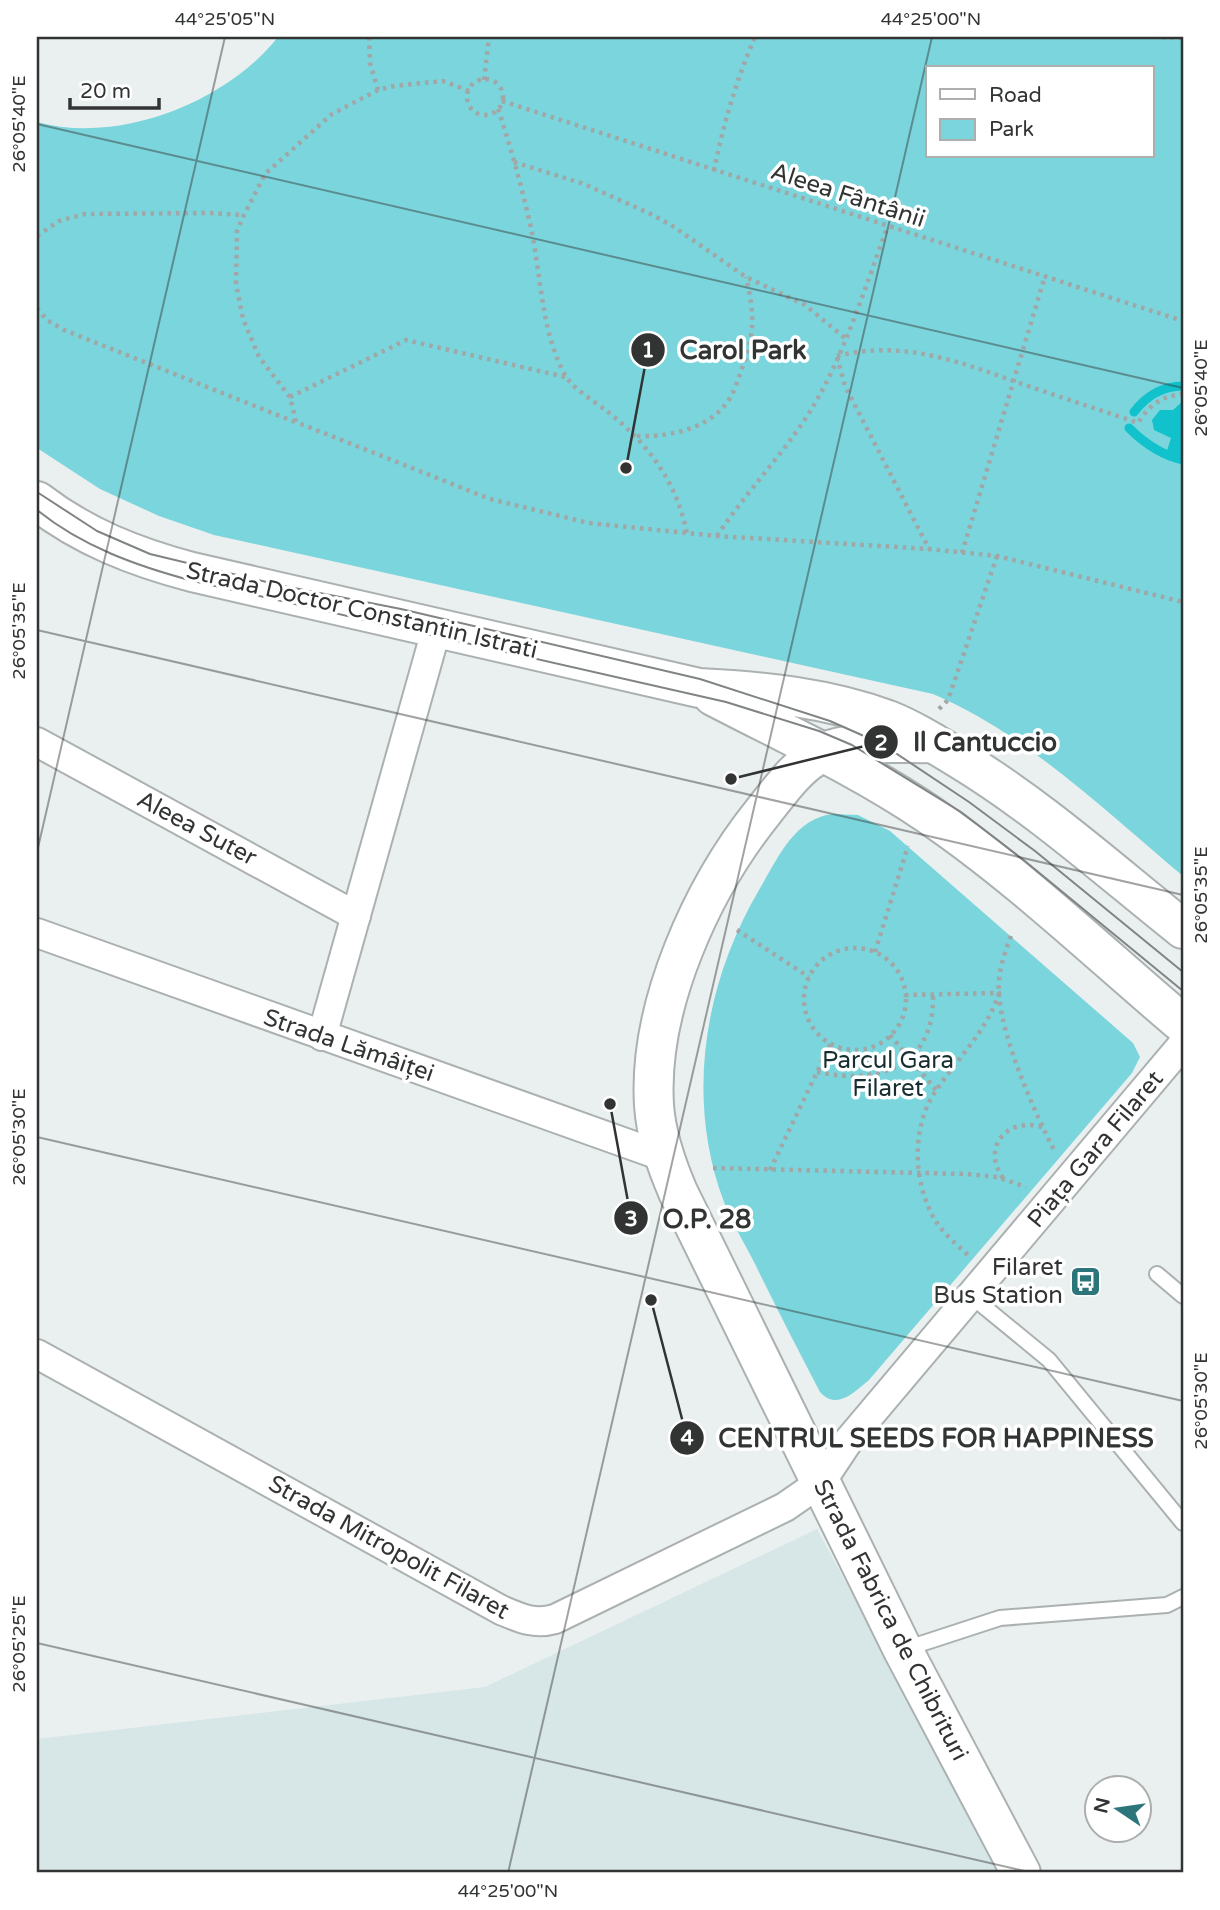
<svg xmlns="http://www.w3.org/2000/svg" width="1220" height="1910" font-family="'Varela Round',sans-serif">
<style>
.built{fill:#d7e6e7}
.green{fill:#7bd5dc;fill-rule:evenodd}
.water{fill:#11c1cc}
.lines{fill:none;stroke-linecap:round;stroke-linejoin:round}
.stream{stroke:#11c1cc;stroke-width:9}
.lane-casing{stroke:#abb1b1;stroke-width:18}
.street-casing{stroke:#abb1b1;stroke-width:32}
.secondary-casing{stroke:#abb1b1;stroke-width:42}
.path{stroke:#a1a6a6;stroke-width:4.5;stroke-dasharray:3.5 5;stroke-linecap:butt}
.lane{stroke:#fff;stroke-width:14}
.street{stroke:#fff;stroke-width:28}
.secondary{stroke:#fff;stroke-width:38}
.tram{stroke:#808484;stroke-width:2}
.ticks{fill:none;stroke:#323434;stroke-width:2;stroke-opacity:0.45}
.labels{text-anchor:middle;stroke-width:7;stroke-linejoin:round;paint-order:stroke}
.street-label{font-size:24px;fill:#323434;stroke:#fff}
.park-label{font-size:24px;fill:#162e30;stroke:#fff}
.poi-label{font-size:24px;fill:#323434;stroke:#fff;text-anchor:end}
.leader{fill:none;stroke:#323434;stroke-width:2.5}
.callout-dot{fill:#323434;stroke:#fff;stroke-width:2.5}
.mark-label{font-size:21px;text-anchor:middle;font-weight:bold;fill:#fff}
.callout-label{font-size:26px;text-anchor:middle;font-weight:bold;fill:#323434;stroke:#fff;stroke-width:7;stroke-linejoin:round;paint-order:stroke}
.neatline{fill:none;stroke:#323434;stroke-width:2.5}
.ticks-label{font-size:18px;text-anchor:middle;fill:#323434}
</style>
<rect width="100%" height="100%" fill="#eaf0f0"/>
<path class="built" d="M817,1529L1002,1873H37V1739L485,1687Z"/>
<g class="green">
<path d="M278,37H1183V876C1105,811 1027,734 933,694L214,535L159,516L100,489L37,448V122C119,145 227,102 278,37ZM928,68H1152V156H928Z"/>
<path d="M833,814L858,815L890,831L1133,1043L1140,1057L1132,1073L869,1380C854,1392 837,1411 820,1392C798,1350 776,1307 755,1264C745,1244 732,1223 724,1202C685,1098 704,984 759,890C777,860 794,818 833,814Z"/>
</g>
<path class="water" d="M1183,401V456L1167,451L1171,438L1154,430L1152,420L1160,410H1173Z"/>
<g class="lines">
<g class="stream">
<path d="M1134,412C1147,395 1162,386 1183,386"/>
<path d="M1129,428C1145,444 1161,455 1183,460"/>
</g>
<defs>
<g id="lane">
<path d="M1157,1274L1183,1296"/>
<path d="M971,1296L1049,1360L1183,1523"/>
<path d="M905,1649L1000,1618L1167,1605L1183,1597"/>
</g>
<g id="street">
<path d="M37,742L356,916"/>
<path d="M37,933L662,1156"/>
<path d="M322,1036L437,627"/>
<path d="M37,1354L501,1610C520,1618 534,1625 555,1619L785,1507L821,1482L849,1440L1183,1044"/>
</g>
<g id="secondary">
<path d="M37,501C84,537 135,557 192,572L699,688C763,691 828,698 888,720C913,730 935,744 958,758C1039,807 1110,871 1183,929"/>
<path d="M713,696C786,734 860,768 928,814C1018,875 1100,954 1183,1024"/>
<path d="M933,743C901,744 851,739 822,753C797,765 780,791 763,812C702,888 648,1006 654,1105C656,1136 666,1164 678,1192L903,1650L1021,1873"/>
</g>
</defs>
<use href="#lane" class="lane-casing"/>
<use href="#street" class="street-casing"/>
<use href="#secondary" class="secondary-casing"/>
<g class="path">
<path d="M369,37L370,63L378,90"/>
<path d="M1153,37L1183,38"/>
<circle cx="485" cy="97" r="18"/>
<path d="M484,80L489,37"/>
<path d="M469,91L443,81L394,86L378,90L332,114L265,174L244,215L237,231L236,284L243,319L259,357L290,397L296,422L490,499L589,523L717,536L929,549L997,556L1183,602"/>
<path d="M502,101L1183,321"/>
<path d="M498,109C511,148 522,188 531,228C541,275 541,330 564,373C572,389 593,400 608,412C648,444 677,482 687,534"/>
<path d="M514,162L584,184L653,215L674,227L746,277L805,305L845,338"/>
<path d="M714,171C723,125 736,81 755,37"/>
<path d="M37,236L59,221L85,214L211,213L244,215"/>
<path d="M37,308L47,320L64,330L295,422"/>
<path d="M837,356C905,339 962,363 1025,385C1063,398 1100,410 1138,423C1149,405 1162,396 1183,394"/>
<path d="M837,357L845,386L929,549"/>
<path d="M290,397L406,340L565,377"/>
<path d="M637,436C667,437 705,430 725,405C733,396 737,382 741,371C755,335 755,315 746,277"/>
<path d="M717,536C742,498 773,465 799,428C841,369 862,294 888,226"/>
<path d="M962,553L1045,276"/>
<path d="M939,709L948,700L997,556"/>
<path d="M737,930L809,977"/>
<path d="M1011,936C1004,954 997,975 999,994C1002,1039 1034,1111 1055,1152"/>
<circle cx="855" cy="999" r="51"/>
<path d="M875,952L908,846"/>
<path d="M905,995L999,993C987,1031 957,1059 935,1092C911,1128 913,1183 935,1220C943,1233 956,1244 968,1255"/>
<path d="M890,1035L936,1090"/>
<path d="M817,1072C879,1085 935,1067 933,994"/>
<path d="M713,1168L966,1174L997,1177L1026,1187"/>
<path d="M770,1170L831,1043"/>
<path d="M1003,1178C981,1147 1007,1117 1042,1127"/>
</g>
<use href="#lane" class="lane"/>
<use href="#street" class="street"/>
<use href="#secondary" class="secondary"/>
<g class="tram">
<path d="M37,492L97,531L150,554L279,585L401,609L700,679L830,721L882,744L969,802L1035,851L1183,972"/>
<path d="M37,510C83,547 137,566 193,581L726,702L819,731L852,745L961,812L1026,862L1183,991"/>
</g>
</g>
<path class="ticks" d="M37,124L1183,388M37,630L1183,895M37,852L225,37M37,1137L1183,1401M37,1643L1033,1873M508,1873L932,37"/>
<defs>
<symbol id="bus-square" viewBox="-11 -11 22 22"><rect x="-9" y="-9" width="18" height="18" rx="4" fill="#2b757b" stroke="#fff"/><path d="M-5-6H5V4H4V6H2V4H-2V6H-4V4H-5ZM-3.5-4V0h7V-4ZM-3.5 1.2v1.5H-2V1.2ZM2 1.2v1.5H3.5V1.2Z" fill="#fff"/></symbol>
</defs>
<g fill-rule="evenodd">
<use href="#bus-square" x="1068" y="1264" width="35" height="35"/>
</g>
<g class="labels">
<g class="street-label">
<text transform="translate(848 195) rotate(18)" y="8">Aleea Fântânii</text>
<text transform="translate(362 610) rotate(13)" y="8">Strada Doctor Constantin Istrati</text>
<text transform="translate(197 828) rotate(28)" y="8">Aleea Suter</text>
<text transform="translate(349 1045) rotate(19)" y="8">Strada Lămâiței</text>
<text transform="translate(1095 1149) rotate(-50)" y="8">Piața Gara Filaret</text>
<text transform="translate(389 1547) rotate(29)" y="8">Strada Mitropolit Filaret</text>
<text transform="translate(891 1620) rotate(63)" y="8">Strada Fabrica de Chibrituri</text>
</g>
<g class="park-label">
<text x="888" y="1068">Parcul Gara<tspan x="888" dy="28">Filaret</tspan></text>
</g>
<g class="poi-label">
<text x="1063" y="1275">Filaret<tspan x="1063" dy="28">Bus Station</tspan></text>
</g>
</g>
<path class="leader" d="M626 468L648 350M731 779L881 742M610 1104L631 1218M651 1300L687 1438"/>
<g class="callout-dot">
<circle cx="626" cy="468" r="7"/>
<circle cx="731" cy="779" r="7"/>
<circle cx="610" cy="1104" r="7"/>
<circle cx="651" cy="1300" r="7"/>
<circle cx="648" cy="350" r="18"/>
<circle cx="881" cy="742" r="18"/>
<circle cx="631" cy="1218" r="18"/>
<circle cx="687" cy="1438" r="18"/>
</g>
<g class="mark-label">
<text x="648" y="357">1</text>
<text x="881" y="750">2</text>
<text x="631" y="1226">3</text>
<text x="687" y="1445">4</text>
</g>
<g class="callout-label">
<text x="743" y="359">Carol Park</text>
<text x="985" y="751">Il Cantuccio</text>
<text x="707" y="1228">O.P. 28</text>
<text x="936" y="1447">CENTRUL SEEDS FOR HAPPINESS</text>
</g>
<rect width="1220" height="1910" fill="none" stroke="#ffffff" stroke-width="77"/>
<rect x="926" y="66" width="228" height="91" fill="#ffffff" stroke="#adaeae" stroke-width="2"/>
<rect x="940" y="89" width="35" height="10" fill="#ffffff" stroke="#adaeae" stroke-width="2"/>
<text x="989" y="102" font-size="21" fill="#323434">Road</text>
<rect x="940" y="119" width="35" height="21" fill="#7bd5dc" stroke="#adaeae" stroke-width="2"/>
<text x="989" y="136" font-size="21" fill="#323434">Park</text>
<g transform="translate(1118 1809) rotate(283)"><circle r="33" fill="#ffffff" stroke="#adaeae" stroke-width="2"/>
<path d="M0-5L12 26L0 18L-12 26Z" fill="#2b757b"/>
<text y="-10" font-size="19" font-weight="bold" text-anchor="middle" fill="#323434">N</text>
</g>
<path d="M70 98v10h89v-10" fill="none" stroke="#323434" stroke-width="3.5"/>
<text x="80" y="98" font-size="21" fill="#323434" stroke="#ffffff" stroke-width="5" paint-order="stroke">20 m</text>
<rect x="38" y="38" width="1144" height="1833" class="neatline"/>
<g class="ticks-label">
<text x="225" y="25">44°25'05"N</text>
<text x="931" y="25">44°25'00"N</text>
<text transform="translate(19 124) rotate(-90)" y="6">26°05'40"E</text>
<text transform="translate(1201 388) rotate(-90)" y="6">26°05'40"E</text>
<text transform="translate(19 631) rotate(-90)" y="6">26°05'35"E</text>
<text transform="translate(1201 895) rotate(-90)" y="6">26°05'35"E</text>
<text transform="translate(19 1137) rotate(-90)" y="6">26°05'30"E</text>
<text transform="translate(1201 1401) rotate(-90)" y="6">26°05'30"E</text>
<text transform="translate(19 1644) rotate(-90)" y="6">26°05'25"E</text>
<text x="508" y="1897">44°25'00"N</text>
</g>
</svg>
